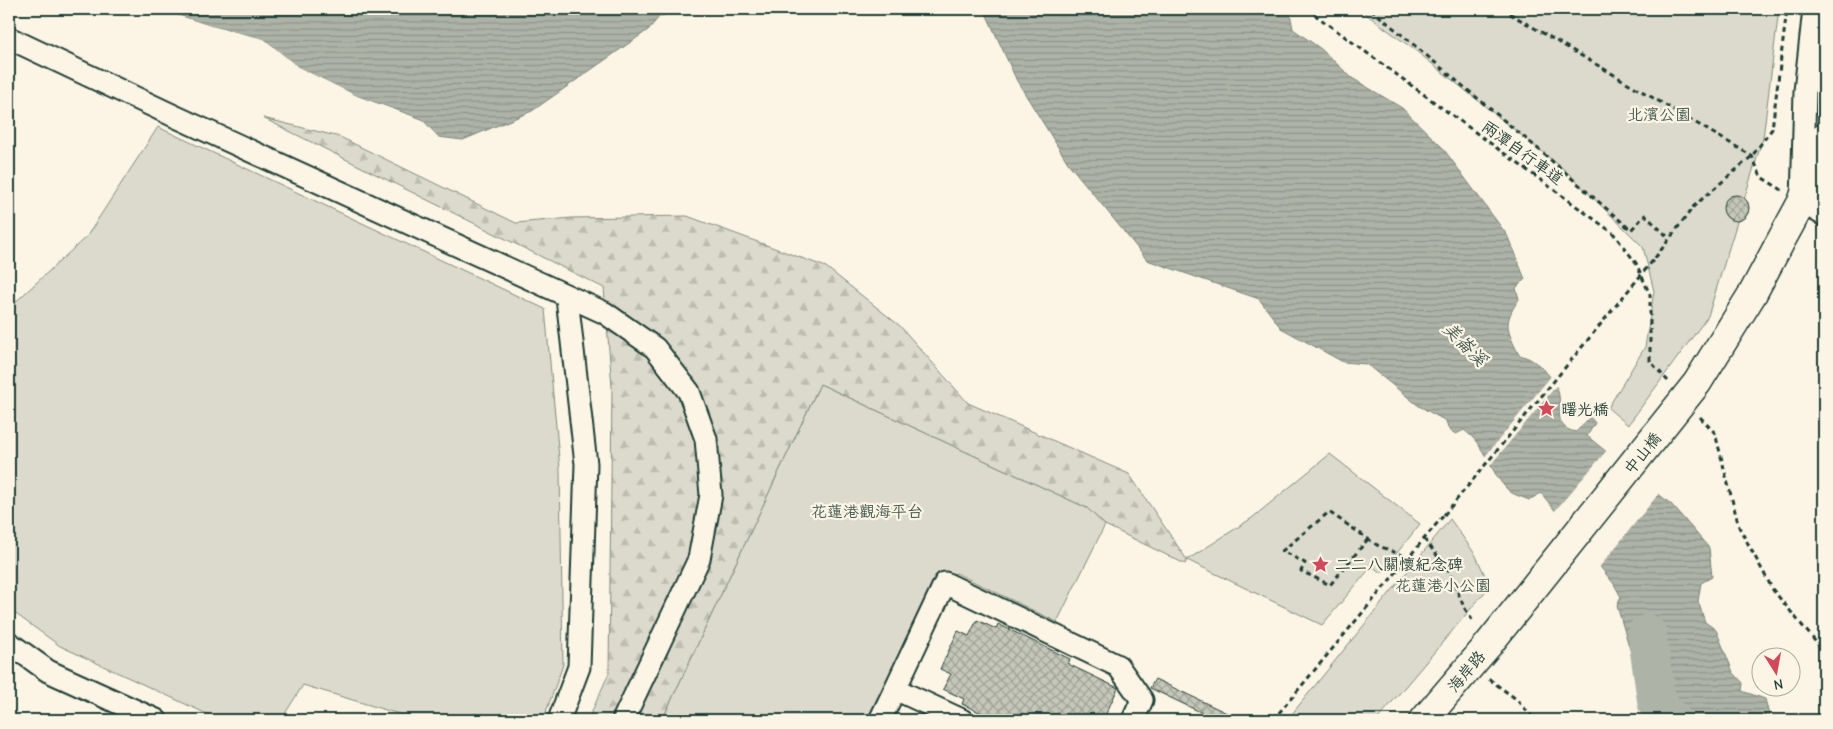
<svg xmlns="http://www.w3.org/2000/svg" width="1833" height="729" font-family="'Comic Neue','LXGW WenKai TC',sans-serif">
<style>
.green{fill:#dcdacc;stroke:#7e8c80}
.forest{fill:url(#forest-firs);stroke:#7e8c80}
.water{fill:url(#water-rules);stroke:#758479}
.pier{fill:#fcf5e5}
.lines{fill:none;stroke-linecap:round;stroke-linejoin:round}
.river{stroke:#aeb3a7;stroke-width:39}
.building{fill:url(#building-cross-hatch);stroke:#1f3d34}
.minor-casing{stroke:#1f3d34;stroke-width:25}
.major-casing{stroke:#1f3d34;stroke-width:31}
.path{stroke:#1f3d34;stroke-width:3;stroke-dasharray:5 4;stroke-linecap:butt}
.minor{stroke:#fcf5e5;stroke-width:21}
.major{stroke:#fcf5e5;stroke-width:28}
.major-bridge-casing{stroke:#1f3d34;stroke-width:31;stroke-linecap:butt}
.path-bridge{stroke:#1f3d34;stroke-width:3;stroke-dasharray:5 4;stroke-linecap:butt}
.major-bridge{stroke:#fcf5e5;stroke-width:28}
.labels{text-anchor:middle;stroke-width:4.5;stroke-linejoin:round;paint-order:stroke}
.park-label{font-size:16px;fill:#455c52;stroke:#fcf5e5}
.street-label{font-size:16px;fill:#1f3d34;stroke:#fcf5e5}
.poi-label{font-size:16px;fill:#1f3d34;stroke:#fcf5e5;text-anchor:start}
.water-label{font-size:18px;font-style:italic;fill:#435a51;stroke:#fcf5e5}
</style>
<defs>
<pattern id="forest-firs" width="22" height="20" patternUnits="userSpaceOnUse" patternTransform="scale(1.25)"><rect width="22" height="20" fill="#dcdacc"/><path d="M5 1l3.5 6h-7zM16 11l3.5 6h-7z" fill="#bcbcb0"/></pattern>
<pattern id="water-rules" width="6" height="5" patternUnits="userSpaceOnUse" patternTransform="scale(1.25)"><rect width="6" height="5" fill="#aeb3a7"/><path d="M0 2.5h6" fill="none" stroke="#8d9389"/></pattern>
<pattern id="building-cross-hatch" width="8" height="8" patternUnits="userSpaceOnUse" patternTransform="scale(1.25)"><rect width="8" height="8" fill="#c5c7b9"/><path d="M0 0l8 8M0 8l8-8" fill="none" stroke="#9fa397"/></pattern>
</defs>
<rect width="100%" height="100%" fill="#fcf5e5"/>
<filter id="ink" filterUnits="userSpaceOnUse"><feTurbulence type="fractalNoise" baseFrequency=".02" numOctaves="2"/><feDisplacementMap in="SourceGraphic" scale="10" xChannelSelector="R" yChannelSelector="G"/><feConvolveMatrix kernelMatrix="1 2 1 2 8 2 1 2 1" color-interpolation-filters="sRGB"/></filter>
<g filter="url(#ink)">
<g class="green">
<path d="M1359,9H1779L1763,138L1708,316L1628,425L1608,408L1645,347L1654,291L1643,247L1566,171L1416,51Z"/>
<path d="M158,127L545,309L560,469L563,665L543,720H419L303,685L281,720H220L60,646L9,609V308L87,236Z"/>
<path d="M820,384L1087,508L1105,525L1057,622L956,573L932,582L868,720H662Z"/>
<path d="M1330,454L1420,524L1381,573L1372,566L1322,625L1187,560L1252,518Z"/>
<path d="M1450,519L1475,554L1490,586L1377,720H1287Z"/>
</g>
<path class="forest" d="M263,118L340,137L516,223L572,218L687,216L826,267L900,326L968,403L1129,474L1187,560L1185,564L1105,525L1087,508L820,384L662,720H588L609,673L612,387L604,288Z"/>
<g class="water">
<path d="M160,9H680L659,17L648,30L532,111L463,140L438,137L422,119L357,96L298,67L264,39L211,26Z"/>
<path d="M984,9H1286L1290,13L1293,29L1321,49L1352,78L1402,108L1442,147L1507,235L1525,279L1516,288L1519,299C1502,324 1507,330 1519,355C1535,358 1552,375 1558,391C1563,407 1551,427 1576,432L1590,417L1595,423L1587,436L1672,505L1709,548L1712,577L1701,583L1698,601L1705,622L1716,630L1733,672L1743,683L1742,691L1765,699L1770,719L1772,720H1674L1642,663L1632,656L1617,606L1621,597L1614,584L1541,493L1529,500C1523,497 1513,495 1508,490C1490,473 1485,444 1464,430L1456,434L1449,430L1446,421L1419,406L1366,364L1343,362L1281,328L1259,299L1147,260L1068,163L1017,81Z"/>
</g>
<g class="pier">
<path d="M158,9L211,26L264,39L298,67L357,96L422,120L441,140L437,139L420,122L356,98L297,69L263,41L210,29Z"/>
<path d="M1552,375L1557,385L1488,468L1483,459Z"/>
<path d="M1608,449L1660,492L1598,569L1553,513Z"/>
</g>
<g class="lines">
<path class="river" d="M1647,634L1657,703L1672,720"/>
</g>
<g class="building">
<circle cx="1736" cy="208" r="13"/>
<path d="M977,620L996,629L998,624L1070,659L1068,664L1118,688L1103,720H996L962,704L964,699L943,689L951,674L940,669L958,631L969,636Z"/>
<path d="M1155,679L1231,715L1229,720H1217L1150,688Z"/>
<path d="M1159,716L1169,720H1157Z"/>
</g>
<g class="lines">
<defs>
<g id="minor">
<path d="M1814,9L1805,91L1802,202L1824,215"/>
<path d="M9,38L172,115L605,313L655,348L689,392L706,439L711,495L699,559L623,720"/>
<path d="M9,643L48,671L156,720"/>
<path d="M559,720L579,667L586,464L567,298"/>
<path d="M880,720L895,689"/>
<path d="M962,720L895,689L945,583L1118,666L1142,700L1133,720"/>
</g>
<g id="major">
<path d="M1777,248L1802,202L1824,138"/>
<path d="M1424,720L1488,645"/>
</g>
</defs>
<use href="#minor" class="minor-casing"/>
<use href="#major" class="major-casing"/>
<g class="path">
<path d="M1307,9L1613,233L1636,263L1650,295V361L1668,381"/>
<path d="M1371,9L1537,148L1631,230L1645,215L1669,238"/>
<path d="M1502,9L1752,156L1761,177L1782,190"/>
<path d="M1655,258L1694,206L1752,156L1772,129L1787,9"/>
<path d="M1700,417L1715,433L1739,527L1773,590L1824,652"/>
<path d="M1368,539L1330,585L1301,571L1305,563L1282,551L1329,512L1377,545L1408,558"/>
<path d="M1424,539L1448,569L1464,607L1474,623"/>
<path d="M1489,679L1516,699L1535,720"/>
<path d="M1273,720L1444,515"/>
</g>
<use href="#minor" class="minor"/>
<use href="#major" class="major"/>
<defs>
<path id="major-bridge" d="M1488,645L1697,383L1753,293L1777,248"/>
</defs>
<use href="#major-bridge" class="major-bridge-casing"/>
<path class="path-bridge" d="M1444,515L1655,258"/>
<use href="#major-bridge" class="major-bridge"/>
</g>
</g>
<defs>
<symbol id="sight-bare" viewBox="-9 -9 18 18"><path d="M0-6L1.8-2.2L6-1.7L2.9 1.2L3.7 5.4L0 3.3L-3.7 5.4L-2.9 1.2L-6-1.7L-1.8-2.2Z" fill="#d1495b" stroke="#fcf5e5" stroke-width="2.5" paint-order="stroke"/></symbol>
</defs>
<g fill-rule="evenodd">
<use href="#sight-bare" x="1534" y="396" width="25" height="25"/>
<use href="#sight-bare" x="1308" y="552" width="25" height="25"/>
</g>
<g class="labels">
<g class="park-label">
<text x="1659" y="120">北濱公園</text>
<text x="867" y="517">花蓮港觀海平台</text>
<text x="1443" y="591">花蓮港小公園</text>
</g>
<g class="street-label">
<text transform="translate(1523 152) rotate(36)" y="6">兩潭自行車道</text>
<text transform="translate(1642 453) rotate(-51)" y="6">中山橋</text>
<text transform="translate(1466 671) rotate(-50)" y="6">海岸路</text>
</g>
<g class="poi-label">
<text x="1561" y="415">曙光橋</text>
<text x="1335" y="570">二二八關懷紀念碑</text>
</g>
<g class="water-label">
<text transform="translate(1465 344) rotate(45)" y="6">美崙溪</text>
</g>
</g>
<rect width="1833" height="729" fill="none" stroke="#fcf5e5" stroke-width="30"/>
<rect x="15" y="15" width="1803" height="699" fill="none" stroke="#1f3d34" stroke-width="2" filter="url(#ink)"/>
<g transform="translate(1776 672) rotate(169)"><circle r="24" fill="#fcf5e5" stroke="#a4ab9e"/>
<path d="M0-4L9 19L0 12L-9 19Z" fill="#d1495b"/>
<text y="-8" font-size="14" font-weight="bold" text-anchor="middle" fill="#1f3d34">N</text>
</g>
</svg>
